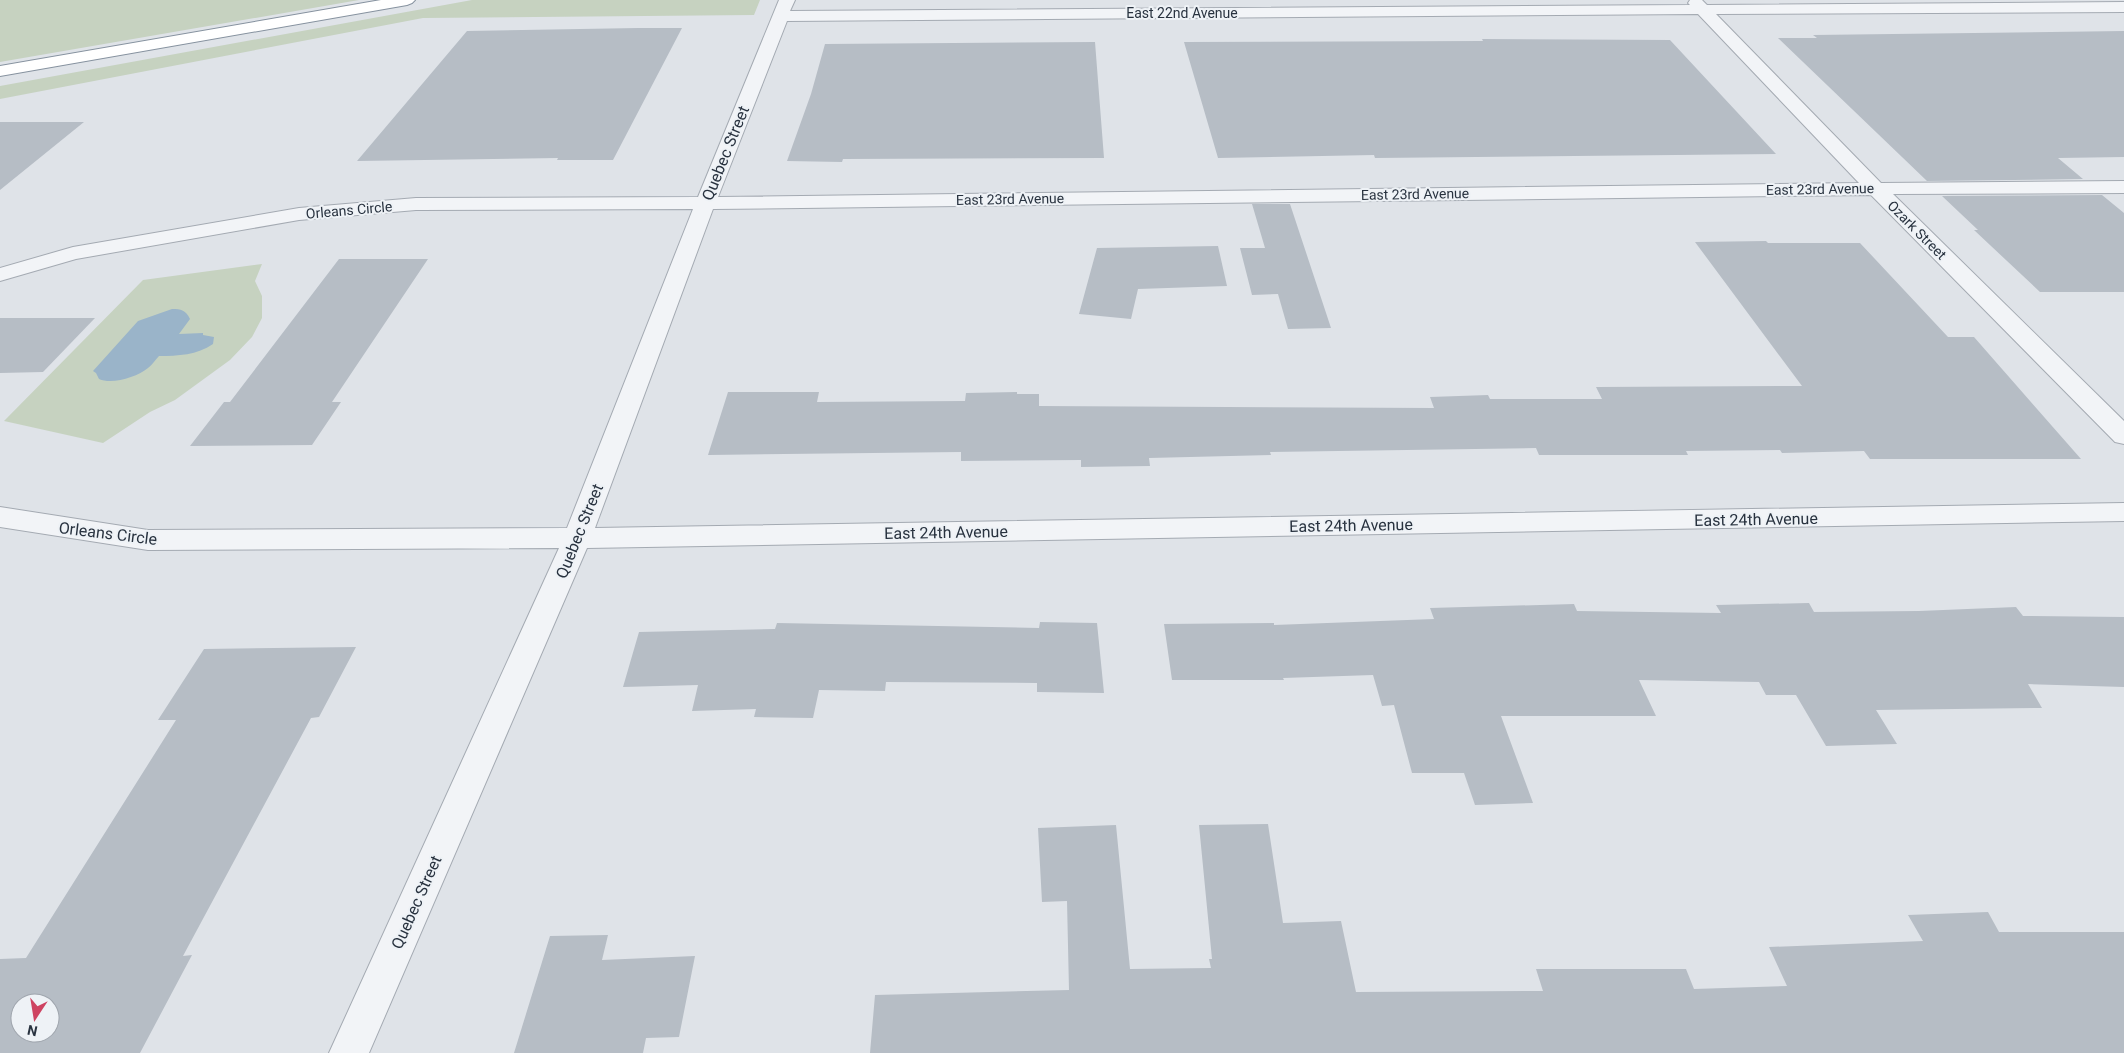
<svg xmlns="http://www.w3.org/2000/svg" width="2124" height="1053" font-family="Roboto,sans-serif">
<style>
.green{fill:#c6d2c0}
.water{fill:#9ab4c9}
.building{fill:#b6bdc5;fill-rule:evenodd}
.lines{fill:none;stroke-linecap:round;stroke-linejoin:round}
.street-casing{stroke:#a4aab2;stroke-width:2}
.highway-casing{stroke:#86929f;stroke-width:2}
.street{fill:#f2f4f7;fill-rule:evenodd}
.highway{fill:#fff;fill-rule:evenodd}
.labels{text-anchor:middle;stroke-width:4;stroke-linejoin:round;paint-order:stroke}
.far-street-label{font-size:14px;fill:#28323f;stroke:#eef2f6}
.street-label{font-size:16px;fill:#28323f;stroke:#eef2f6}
</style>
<rect width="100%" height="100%" fill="#dfe3e8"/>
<g class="green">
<path d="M0,0H359L0,62Z"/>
<path d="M472,0H760L754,15L423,18L0,99V86Z"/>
<path d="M262,264L255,281L262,296V318L252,337L230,360L175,400L150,412L103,443L4,421L143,280Z"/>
</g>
<path class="water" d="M172,309C181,309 186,310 190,319L179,334L203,333V335L214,337L213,344C197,355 178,356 159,356C155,360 152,365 148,368C137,377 112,385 99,379L96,373L93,371L138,321Z"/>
<g class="building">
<path d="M638,28H682L613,160H557L558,158L357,161L467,31Z"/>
<path d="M2124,31V157L2058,158L2083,179L1927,181L1778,38H1817L1813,35Z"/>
<path d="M1482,39L1670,40L1776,154L1375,158L1374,155L1218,158L1184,42L1483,41Z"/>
<path d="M1095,42L1104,158L843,159L842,162L787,161L811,94L825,44Z"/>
<path d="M0,122H84L0,190Z"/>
<path d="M2102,195L2124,213V292H2040L1974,230H1978L1942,196Z"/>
<path d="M1252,204H1290L1331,328L1288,329L1278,294L1252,295L1240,248H1265Z"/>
<path d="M1766,241L1768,243H1860L1948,337H1974L2081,459H1870L1864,451L1782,453L1780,450L1686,451L1688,455H1539L1536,448L1270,452L1271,455L1149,458L1150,466L1081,467V460L961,461V452L708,455L728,392H819L817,402L965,401L966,393L1017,392V394H1039V406L1434,408L1430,397L1488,395L1490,399H1602L1596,387L1802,386L1695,242Z"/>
<path d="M1218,246L1227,286L1138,289L1131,319L1079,314L1097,248Z"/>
<path d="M339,259H428L332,402H341L312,445L190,446L224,402H230Z"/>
<path d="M0,318H95L43,372L0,373Z"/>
<path d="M1809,603L1814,612L1919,611L2016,607L2023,616L2124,617V687L2028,684L2042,708L1876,710L1897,744L1826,746L1796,695H1766L1759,682L1639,680L1656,716H1501L1533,803L1475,805L1464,773H1412L1394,705L1382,706L1373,675L1283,678L1284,680H1172L1164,624L1274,623V625L1434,619L1430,608L1574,604L1577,611L1721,613L1716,605Z"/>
<path d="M1040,622L1097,623L1104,693L1037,692V683L886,682L885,691L819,690L813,718L754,717L756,709L692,711L698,685L623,687L639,632L775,629L777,623L1039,628Z"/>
<path d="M356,647L319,717L311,718L183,956L192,955L140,1053H0V959L26,958L176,720H158L204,649ZM20,1003H50V1033H20Z"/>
<path d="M1268,824L1283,923L1341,921L1356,992L1543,991L1536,969H1686L1694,989L1787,986L1769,947L1923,941L1908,915L1988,912L1999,932H2124V1053H870L875,995L1069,990L1067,901L1042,902L1038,828L1116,825L1130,969L1211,968L1209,959H1212L1199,825Z"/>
<path d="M608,935L602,960L695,956L679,1037L646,1038L643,1053H514L550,936Z"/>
</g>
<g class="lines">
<defs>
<path id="street" d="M779,0H795L790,11L1690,5L1688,3L1690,0H1702L1707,5L2124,2V12L1716,14L1881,183L2124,181V193L1893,194L2124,421V444L2115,442L1871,195L713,209L595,528L2124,503V521L587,548L369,1053H329L559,548L148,550L0,527V507L148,530L567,528L693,209L416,210L299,220L76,259L0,281V268L73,247L299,208L416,198L698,197ZM1698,14L1859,183L718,197L787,21Z"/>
<path id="highway" d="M381,0H415L412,3L407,5L0,76V66Z"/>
</defs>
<use href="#street" class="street-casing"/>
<use href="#highway" class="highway-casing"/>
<use href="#street" class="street"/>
<use href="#highway" class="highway"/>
</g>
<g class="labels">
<g class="far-street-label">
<text x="1182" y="18">East 22nd Avenue</text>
<text transform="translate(1820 189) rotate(-1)" y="5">East 23rd Avenue</text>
<text transform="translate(1415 194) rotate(-1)" y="5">East 23rd Avenue</text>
<text transform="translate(1010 199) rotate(-1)" y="5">East 23rd Avenue</text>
<text transform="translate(349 210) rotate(-5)" y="5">Orleans Circle</text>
<text transform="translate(1917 230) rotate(45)" y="5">Ozark Street</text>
</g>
<g class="street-label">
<text transform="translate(725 153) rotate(-68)" y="6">Quebec Street</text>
<text transform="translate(1756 519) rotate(-1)" y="6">East 24th Avenue</text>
<text transform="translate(1351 525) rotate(-1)" y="6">East 24th Avenue</text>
<text transform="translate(579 531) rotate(-68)" y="6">Quebec Street</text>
<text transform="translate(946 532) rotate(-1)" y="6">East 24th Avenue</text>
<text transform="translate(108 533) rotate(7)" y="6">Orleans Circle</text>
<text transform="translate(416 902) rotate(-66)" y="6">Quebec Street</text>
</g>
</g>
<g transform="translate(35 1018) rotate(192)"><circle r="24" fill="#eef2f6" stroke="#9fa5ad"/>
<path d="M0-4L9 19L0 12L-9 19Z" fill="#ce4361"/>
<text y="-8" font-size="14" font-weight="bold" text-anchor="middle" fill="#28323f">N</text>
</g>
</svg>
